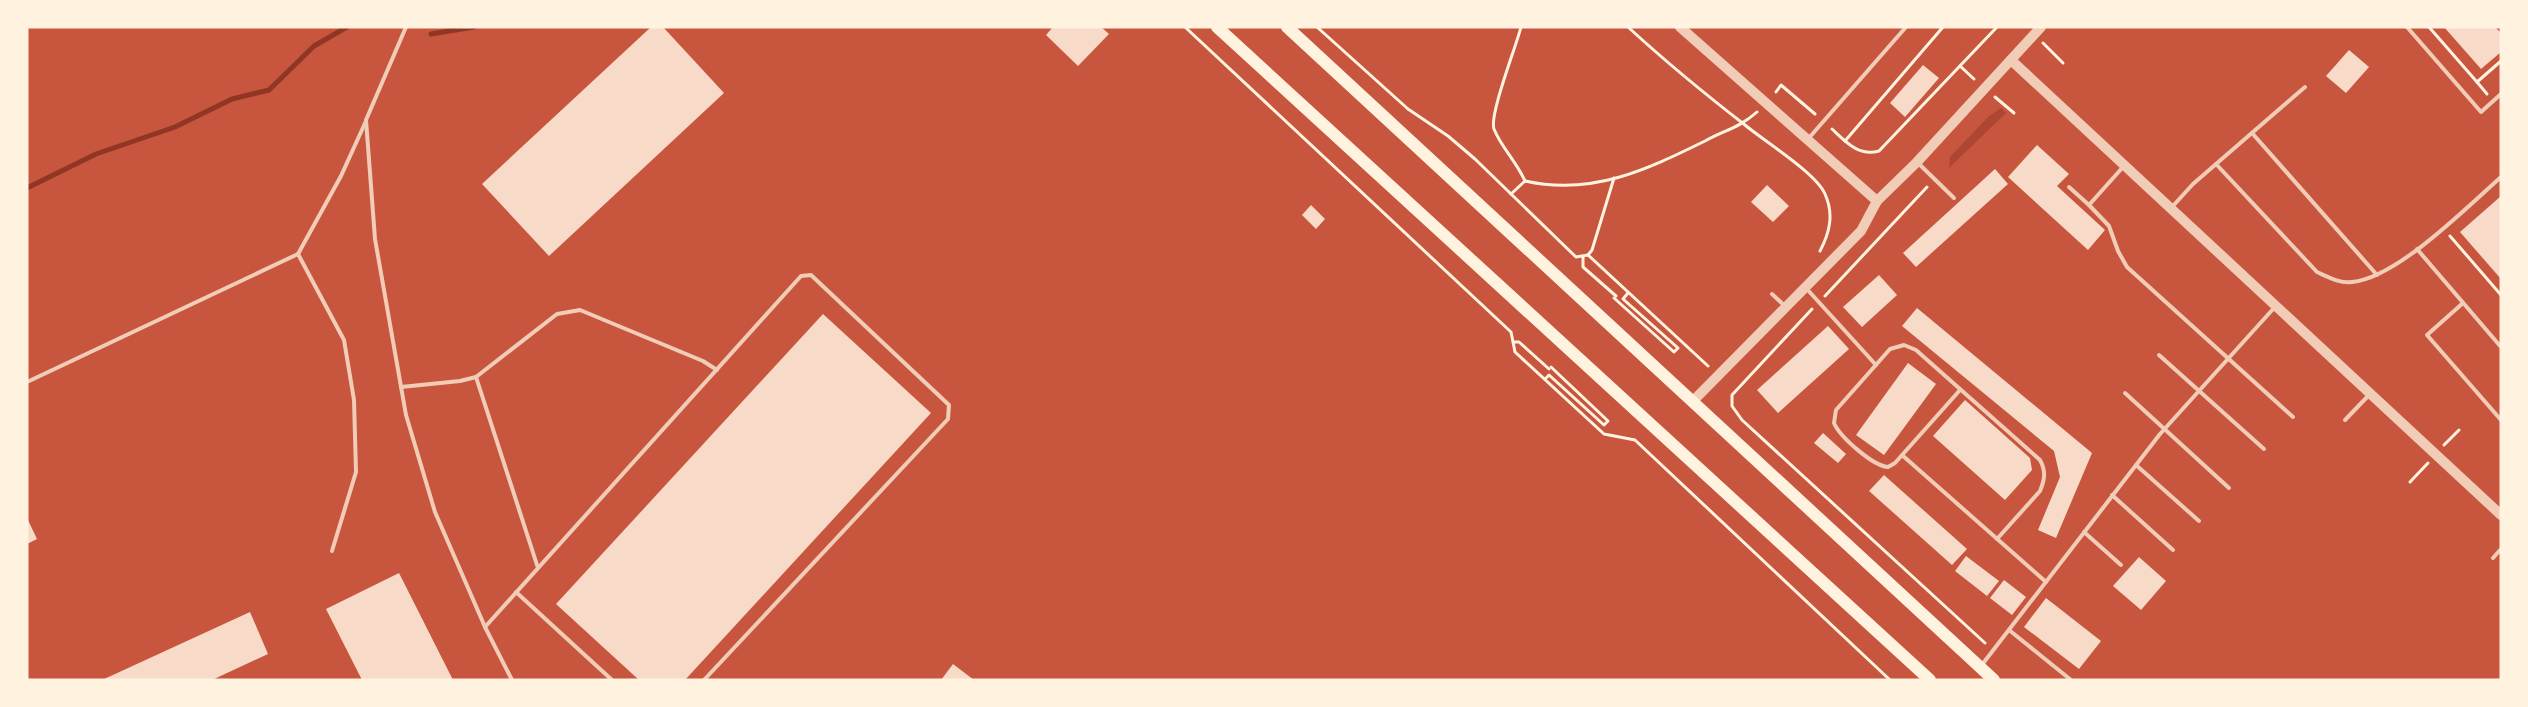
<svg xmlns="http://www.w3.org/2000/svg" width="2528" height="707" font-family="'Playfair Display',serif">
<style>
.green{fill:#ae4732}
.lines{fill:none;stroke-linecap:round;stroke-linejoin:round}
.stream{stroke:#8f3625;stroke-width:5}
.building{fill:#f7dbc8}
.path{stroke:#fff3e0;stroke-width:3}
.service{stroke:#f1ccb7;stroke-width:4}
.tertiary{stroke:#f1ccb7;stroke-width:10}
.primary{stroke:#fff3e0;stroke-width:12}
</style>
<rect width="100%" height="100%" fill="#c8553d"/>
<path class="green" d="M2001,108L2006,113L1949,168L1950,157L1988,117Z"/>
<g class="lines">
<g class="stream">
<path d="M431,34L474,27"/>
<path d="M27,188L96,154L175,127L232,99L269,90L314,46L347,27"/>
</g>
</g>
<g class="building">
<path d="M651,27H663L724,93L549,256L482,184Z"/>
<path d="M1053,27H1101L1109,34L1078,66L1046,35Z"/>
<path d="M2444,27H2495L2501,33V52L2481,69Z"/>
<path d="M2349,50L2369,67L2346,93L2326,76Z"/>
<path d="M1923,65L1939,78L1905,117L1890,103Z"/>
<path d="M2037,145L2069,174L2057,186L2105,230L2088,250L2008,177Z"/>
<path d="M1995,169L2008,184L1916,267L1903,253Z"/>
<path d="M1767,185L1789,206L1773,222L1751,202Z"/>
<path d="M2501,196V279L2460,232Z"/>
<path d="M1311,205L1325,219L1316,229L1302,215Z"/>
<path d="M1879,275L1897,295L1862,327L1843,307Z"/>
<path d="M1917,308L2092,453L2056,538L2038,530L2060,477L2054,451L1902,326Z"/>
<path d="M823,314L931,413L685,680H639L556,604Z"/>
<path d="M1828,326L1849,349L1778,413L1757,390Z"/>
<path d="M1908,363L1936,384L1884,455L1856,435Z"/>
<path d="M1965,400L2030,458L2032,470L2005,500L1933,436Z"/>
<path d="M1823,433L1846,454L1838,463L1814,443Z"/>
<path d="M1884,475L1967,549L1952,565L1869,491Z"/>
<path d="M27,518L37,539L27,544Z"/>
<path d="M1966,556L1999,581L1987,596L1955,571Z"/>
<path d="M2139,557L2166,581L2141,610L2113,586Z"/>
<path d="M399,573L453,680H362L326,609Z"/>
<path d="M2004,580L2026,597L2012,615L1990,598Z"/>
<path d="M2046,598L2101,641L2079,669L2024,627Z"/>
<path d="M250,612L268,654L212,680H102Z"/>
<path d="M953,664L974,680H941Z"/>
</g>
<g class="lines">
<g class="path">
<path d="M1185,27L1511,332L1515,352L1604,434L1635,440L1890,680"/>
<path d="M1317,27L1408,109L1448,136L1475,159L1576,257L1588,255L1708,366"/>
<path d="M1521,27C1516,47 1489,115 1494,129C1501,147 1516,161 1525,181"/>
<path d="M1628,27C1665,61 1705,94 1745,125C1764,141 1816,173 1825,194C1834,214 1830,232 1820,251"/>
<path d="M2429,27L2477,82L2501,61"/>
<path d="M2043,43L2063,63"/>
<path d="M1960,66L1974,79"/>
<path d="M2477,82L2487,94"/>
<path d="M1776,92L1781,85L1815,114"/>
<path d="M1995,97L2014,113"/>
<path d="M1832,129C1846,142 1859,157 1879,151L1997,27"/>
<path d="M1845,141L1943,27"/>
<path d="M1511,194L1525,181C1592,196 1646,170 1705,141C1725,130 1739,128 1757,112"/>
<path d="M2450,236L2501,295"/>
<path d="M1588,255L1592,250L1614,178"/>
<path d="M1583,257V267L1616,296"/>
<path d="M1825,296L1927,187"/>
<path d="M1614,298L1674,352L1678,348L1623,299L1628,293"/>
<path d="M1812,309L1732,395V406L1742,420L1985,643"/>
<path d="M1514,342H1519L1549,369"/>
<path d="M1545,379L1549,375L1604,425L1608,421L1551,367"/>
<path d="M2444,445L2459,430"/>
<path d="M2410,482L2428,463"/>
</g>
<g class="service">
<path d="M406,27L366,120L375,239L406,415L435,512L485,627L512,680"/>
<path d="M2407,27L2481,112L2501,94"/>
<path d="M2252,133L2377,275"/>
<path d="M1808,139L1906,27"/>
<path d="M1917,162L1954,198"/>
<path d="M2216,164L2317,272C2328,277 2341,284 2352,282C2397,278 2467,207 2501,177"/>
<path d="M2069,187L2089,205L2123,167"/>
<path d="M2089,205L2109,226L2118,251L2127,267L2293,417"/>
<path d="M2172,207L2193,184L2305,87"/>
<path d="M2417,249L2501,347"/>
<path d="M298,254L344,340L354,400L356,472L332,551"/>
<path d="M1806,288L1876,365"/>
<path d="M1772,294L1786,307"/>
<path d="M2463,303L2427,335L2501,420"/>
<path d="M2159,355L2264,449"/>
<path d="M476,377L538,568"/>
<path d="M27,382L298,254L341,176L366,121"/>
<path d="M401,387L460,381L476,377L557,314L580,310L703,361L717,370"/>
<path d="M1960,390L1895,463L1888,467C1873,466 1840,437 1834,423L1836,410L1890,349L1904,345L1916,350L2040,460C2046,471 2045,479 2040,491L1997,539"/>
<path d="M2125,393L2229,488"/>
<path d="M2345,420L2369,395"/>
<path d="M1902,455L2046,582"/>
<path d="M2136,465L2199,521"/>
<path d="M2112,495L2173,550"/>
<path d="M2084,532L2121,565"/>
<path d="M2493,558L2501,549"/>
<path d="M516,592L612,680"/>
<path d="M485,627L801,276L811,275L949,405L948,419L704,680"/>
<path d="M2009,630L2071,680"/>
<path d="M1981,666L2160,434L2274,308"/>
</g>
<g class="tertiary">
<path d="M1680,27L1877,201"/>
<path d="M2011,60L2501,515"/>
<path d="M1694,400L1861,231L1877,201L1917,162L2041,27"/>
</g>
<g class="primary">
<path d="M1217,27L1930,680"/>
<path d="M1287,27L1994,680"/>
</g>
</g>
<rect width="2528" height="707" fill="none" stroke="#fff3e0" stroke-width="57"/>
</svg>
